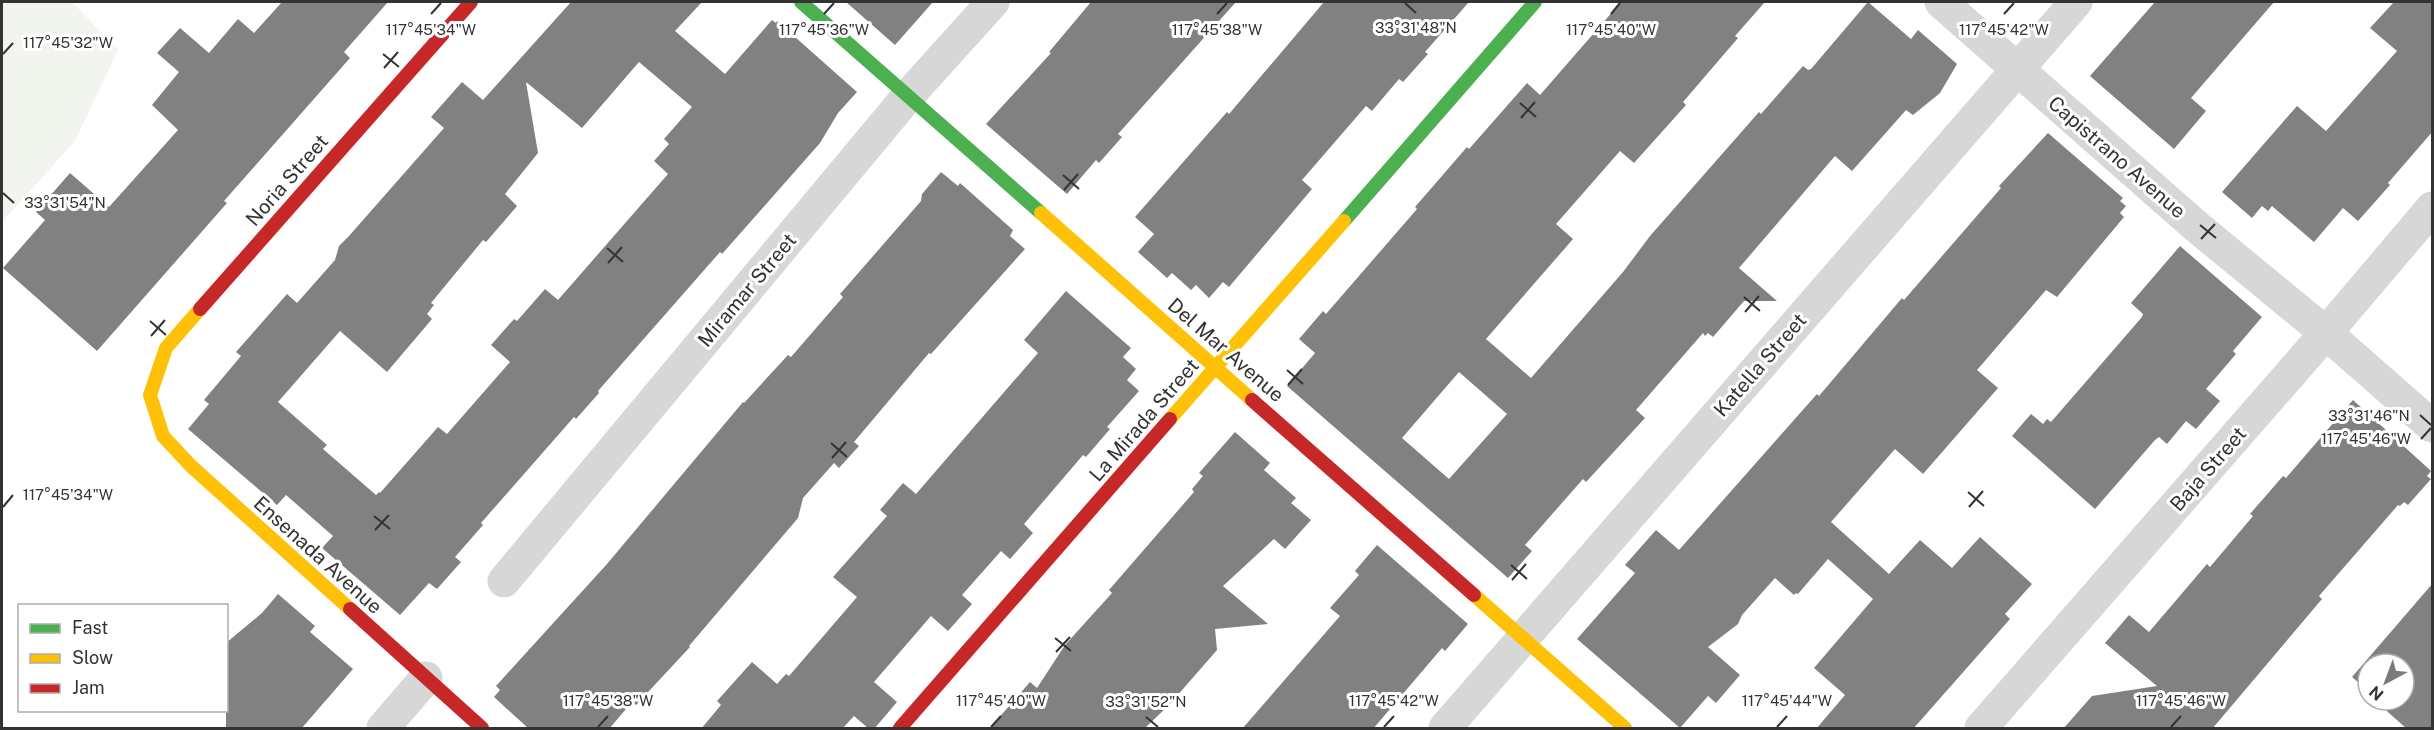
<svg xmlns="http://www.w3.org/2000/svg" width="2434" height="730" font-family="'Public Sans',sans-serif">
<style>
.green{fill:#f1f5ed}
.building{fill:#818181;fill-rule:evenodd}
.lines{fill:none;stroke-linecap:round;stroke-linejoin:round}
.street{stroke:#d7d7d7;stroke-width:33}
.fast{stroke:#4caf50;stroke-width:14}
.slow{stroke:#ffc107;stroke-width:14}
.jam{stroke:#c62828;stroke-width:14}
.ticks{fill:none;stroke:#333;stroke-width:2}
.labels{text-anchor:middle;stroke-width:6;stroke-linejoin:round;paint-order:stroke}
.street-label{font-size:20px;fill:#333;stroke:#fff}
.ticks-label{font-size:15px;text-anchor:middle;fill:#333;stroke:#fff;stroke-width:6;stroke-linejoin:round;paint-order:stroke}
</style>
<rect width="100%" height="100%" fill="#fff"/>
<path class="green" d="M2,2H72L118,50L75,141L2,222Z"/>
<g class="building">
<path d="M282,2H388L344,52L350,58L224,201L227,203L97,351L3,268L45,220L36,212L70,173L109,207L178,130L152,105L179,72L157,53L180,28L209,53L238,19L254,33Z"/>
<path d="M571,2H702L675,31L725,74L772,20L776,23L777,21L857,92L838,113L820,143L722,254L720,252L598,391L599,393L576,419L574,417L481,523L483,525L455,557L461,562L437,589L429,583L400,615L322,548L333,536L286,495L277,505L188,429L209,404L204,400L241,356L236,352L287,294L297,303L335,260L339,246L349,236L444,128L431,117L462,82L483,100ZM639,62L692,107L664,139L669,144L654,161L668,174L558,300L545,289L517,321L514,319L491,345L510,362L447,434L438,427L380,493L379,492L376,495L323,449L327,445L278,402L340,331L387,372L432,319L427,314L434,305L431,303L483,240L486,242L517,206L505,194L538,153L526,82L582,128Z"/>
<path d="M846,2H933L895,45Z"/>
<path d="M1091,2H1236L1118,134L1122,137L1099,163L1096,160L1067,194L986,124L1051,53L1049,52Z"/>
<path d="M1324,2H1469L1425,52L1428,54L1403,82L1399,79L1372,111L1366,106L1302,180L1312,189L1229,287L1223,282L1209,298L1196,285L1191,290L1172,273L1167,278L1138,252L1154,234L1135,217L1227,112L1229,114Z"/>
<path d="M1621,2H1765L1735,36L1738,38L1683,102L1686,105L1634,163L1620,151L1556,224L1573,239L1486,339L1531,378L1623,272L1650,236L1759,112L1761,114L1803,66L1808,70L1811,69L1868,2L1911,39L1918,30L1957,64L1940,93L1913,115L1906,110L1852,171L1835,156L1739,268L1777,301H1744L1713,337L1708,333L1705,336L1703,333L1636,410L1645,418L1586,482L1583,479L1525,545L1532,551L1508,578L1287,386L1315,353L1299,339L1323,311L1326,314L1417,209L1415,207L1467,147L1469,149L1527,83L1540,95ZM1459,372L1507,414L1449,479L1402,438Z"/>
<path d="M2155,2H2274L2191,98L2206,111L2174,149L2090,76Z"/>
<path d="M2394,2H2433V131L2388,183L2390,185L2358,221L2343,208L2314,242L2272,206L2268,211L2262,206L2252,218L2222,192L2297,106L2326,131L2397,51L2370,28Z"/>
<path d="M2048,133L2123,198L2120,201L2126,206L2120,213L2124,217L2057,297L2046,290L1977,370L1998,388L1923,474L1895,449L1831,522L1889,574L1920,540L1952,568L1980,537L2032,584L2005,614L2010,619L1913,729H1816L1845,695L1814,668L1873,599L1828,559L1798,594L1796,593L1794,595L1775,578L1742,615L1738,624L1708,647L1740,675L1716,703L1708,696L1680,728L1577,639L1635,573L1625,565L1656,530L1679,550L1817,394L1819,396L1902,298L1904,300L2001,188L1999,186Z"/>
<path d="M941,172L958,186L960,183L1013,230L1010,236L1025,249L931,354L929,353L854,442L859,446L839,468L834,463L803,498L798,518L689,646L690,647L636,705L632,702L609,729H529L494,697L500,690L496,686L607,564L743,402L744,403L788,355L791,357L843,297L840,294L921,201L922,194Z"/>
<path d="M2180,246L2262,317L2233,351L2236,354L2206,389L2220,401L2196,429L2186,421L2167,444L2159,437L2155,440L2095,509L2012,436L2031,414L2043,424L2047,419L2051,422L2142,317L2143,314L2131,303Z"/>
<path d="M1066,291L1131,348L1123,357L1136,369L1127,380L1139,391L1107,427L1110,429L1086,457L1083,455L1024,524L1033,533L1010,559L1001,551L962,595L972,604L948,631L931,616L874,682L897,702L874,729H869L854,716L842,729H701L721,705L717,701L752,662L777,684L786,674L789,676L857,597L833,577L887,516L880,510L903,483L916,494L1038,353L1024,340Z"/>
<path d="M2353,400L2431,471L2427,476L2431,479L2408,505L2404,502L2400,506L2398,505L2319,596L2322,599L2212,729H2063L2092,696L2157,686L2105,643L2129,615L2149,632L2207,564L2210,567L2253,516L2250,514L2283,476L2286,478Z"/>
<path d="M1235,432L1270,463L1264,470L1296,498L1291,503L1311,520L1285,549L1274,539L1223,586L1268,624L1215,629L1217,650L1169,705L1144,729H989L1030,682L1037,688L1065,645L1112,593L1109,590L1194,492L1192,489L1203,476L1199,473Z"/>
<path d="M1377,545L1468,624L1445,651L1442,648L1373,729H1242L1340,616L1330,608L1359,575L1355,571Z"/>
<path d="M2433,583V729H2407L2380,705L2382,703L2378,700H2404V664H2368V691L2352,677Z"/>
<path d="M278,594L315,626L310,632L353,669L301,729H226V643L262,613Z"/>
</g>
<g class="lines">
<g class="street">
<path d="M1941,2L2197,227L2326,333L2432,426"/>
<path d="M504,581L908,96L993,2"/>
<path d="M383,728L426,678"/>
<path d="M1445,728L2076,2"/>
<path d="M1981,728L2326,333L2432,208"/>
</g>
<g class="fast">
<path d="M801,2L1041,213"/>
<path d="M1344,221L1535,2"/>
</g>
<g class="slow">
<path d="M1041,213L1252,400"/>
<path d="M200,309L166,348L150,395L163,436L191,466L350,609"/>
<path d="M1170,419L1344,221"/>
<path d="M1474,595L1625,728"/>
</g>
<g class="jam">
<path d="M200,309L471,2"/>
<path d="M1252,400L1474,595"/>
<path d="M350,609L482,728"/>
<path d="M900,728L1170,419"/>
</g>
</g>
<path class="ticks" d="M1405,3L1416,13M431,14L441,3M824,14L834,3M1217,14L1227,3M1611,14L1620,3M2004,14L2014,3M3,54L13,43M383,54L399,67M384,68L398,52M1520,103L1536,117M1521,118L1535,102M1063,175L1079,189M1064,190L1078,174M3,193L14,203M2200,225L2216,238M2201,239L2215,224M607,248L623,262M608,263L622,247M1744,297L1760,311M1745,312L1759,296M150,321L166,335M151,336L165,320M1287,370L1303,384M1288,385L1302,369M2420,415L2431,425M2421,439L2431,428M831,443L847,457M832,458L846,442M1968,492L1984,506M3,507L13,495M1969,507L1983,491M374,516L390,529M375,530L389,515M1511,565L1527,579M1512,580L1526,564M1055,638L1071,651M1056,652L1070,637M1146,717L1158,727M598,727L608,716M991,727L1001,716M1384,727L1394,716M1777,727L1787,716M2171,727L2181,716"/>
<g class="labels">
<g class="street-label">
<text transform="translate(2117 157) rotate(41)" y="7">Capistrano Avenue</text>
<text transform="translate(287 180) rotate(-49)" y="7">Noria Street</text>
<text transform="translate(747 290) rotate(-50)" y="7">Miramar Street</text>
<text transform="translate(1226 350) rotate(41)" y="7">Del Mar Avenue</text>
<text transform="translate(1760 365) rotate(-49)" y="7">Katella Street</text>
<text transform="translate(1144 420) rotate(-49)" y="7">La Mirada Street</text>
<text transform="translate(2208 469) rotate(-49)" y="7">Baja Street</text>
<text transform="translate(318 555) rotate(42)" y="7">Ensenada Avenue</text>
</g>
</g>
<g class="ticks-label">
<text x="1416" y="33">33°31'48"N</text>
<text x="1611" y="35">117°45'40"W</text>
<text x="431" y="35">117°45'34"W</text>
<text x="824" y="35">117°45'36"W</text>
<text x="1217" y="35">117°45'38"W</text>
<text x="2004" y="35">117°45'42"W</text>
<text x="68" y="48">117°45'32"W</text>
<text x="65" y="208">33°31'54"N</text>
<text x="2369" y="421">33°31'46"N</text>
<text x="2366" y="444">117°45'46"W</text>
<text x="68" y="500">117°45'34"W</text>
<text x="608" y="706">117°45'38"W</text>
<text x="1001" y="706">117°45'40"W</text>
<text x="1394" y="706">117°45'42"W</text>
<text x="1787" y="706">117°45'44"W</text>
<text x="2181" y="706">117°45'46"W</text>
<text x="1146" y="707">33°31'52"N</text>
</g>
<rect width="2434" height="730" fill="none" stroke="#333333" stroke-width="6"/>
<rect x="18" y="604" width="210" height="108" fill="#ffffff" stroke="#adadad" stroke-width="1.5"/>
<rect x="30" y="624" width="30" height="9" fill="#4caf50" stroke="#adadad" stroke-width="1.5"/>
<text x="72" y="634" font-size="18" fill="#333333">Fast</text>
<rect x="30" y="654" width="30" height="9" fill="#ffc107" stroke="#adadad" stroke-width="1.5"/>
<text x="72" y="664" font-size="18" fill="#333333">Slow</text>
<rect x="30" y="684" width="30" height="9" fill="#c62828" stroke="#adadad" stroke-width="1.5"/>
<text x="72" y="694" font-size="18" fill="#333333">Jam</text>
<g transform="translate(2386 682) rotate(221)"><circle r="28" fill="#ffffff" stroke="#adadad" stroke-width="1.5"/>
<path d="M0-4.5L10 22L0 15L-10 22Z" fill="#7a7a7a"/>
<text y="-9" font-size="16" font-weight="bold" text-anchor="middle" fill="#333333">N</text>
</g>
</svg>
